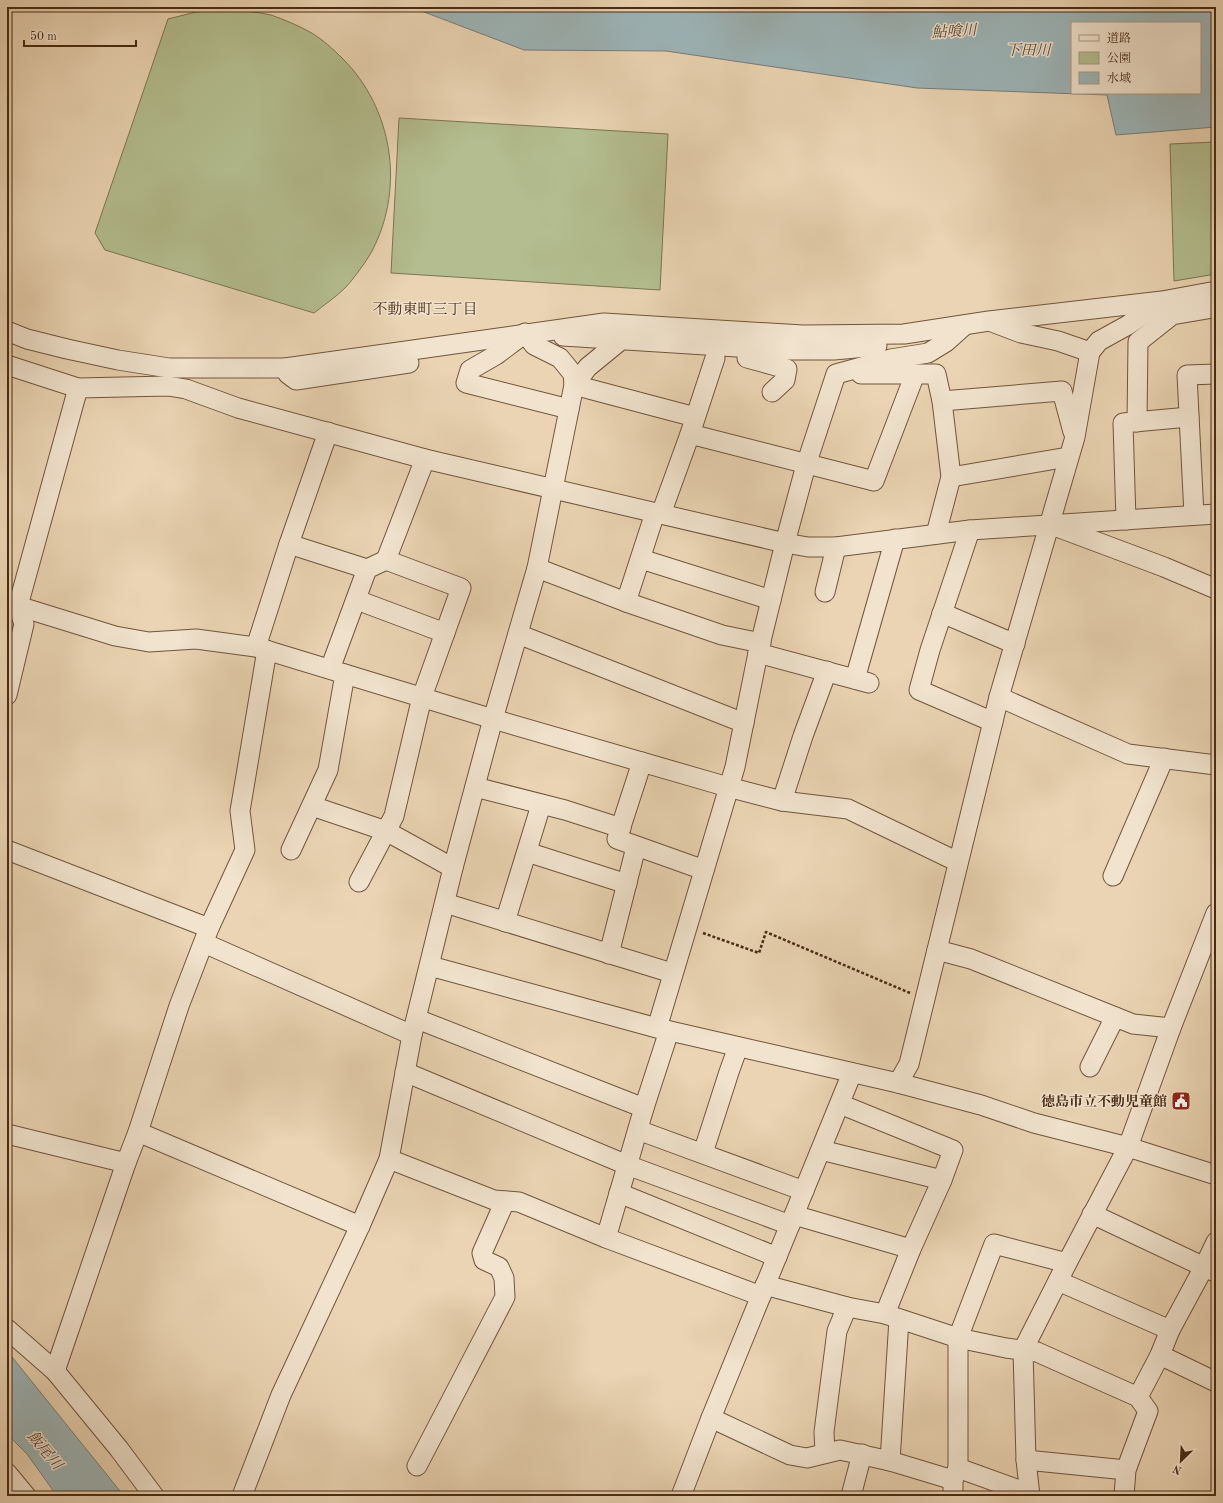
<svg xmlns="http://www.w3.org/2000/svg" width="1223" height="1503" font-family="'Old Standard TT','Noto Serif JP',serif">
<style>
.green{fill:#b3bd8f;stroke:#7e7452}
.water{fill:#9db5b8;stroke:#7c7d77;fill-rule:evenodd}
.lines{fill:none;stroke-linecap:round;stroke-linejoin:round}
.minor-casing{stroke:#72543c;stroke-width:21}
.path{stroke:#4a2a15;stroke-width:2.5;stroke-dasharray:3 2;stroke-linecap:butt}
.minor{stroke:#f1e3ce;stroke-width:19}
.labels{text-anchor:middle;stroke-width:3;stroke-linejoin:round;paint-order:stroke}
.poi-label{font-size:14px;font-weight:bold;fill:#4a2a15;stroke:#f1e3ce;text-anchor:end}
.water-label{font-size:15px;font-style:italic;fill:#5b4636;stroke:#f1e3ce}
.neighbourhood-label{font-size:15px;fill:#4a2a15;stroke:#f1e3ce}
</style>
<rect width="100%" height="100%" fill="#ead4b3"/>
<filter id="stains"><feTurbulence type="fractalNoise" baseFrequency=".005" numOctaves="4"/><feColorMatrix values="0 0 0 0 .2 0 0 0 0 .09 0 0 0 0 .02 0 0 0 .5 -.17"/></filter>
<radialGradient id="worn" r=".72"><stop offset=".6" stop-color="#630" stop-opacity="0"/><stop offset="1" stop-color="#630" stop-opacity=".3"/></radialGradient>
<g class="green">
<path d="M229,9C243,11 258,12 271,15C283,19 299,26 310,32C322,39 333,49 343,59C392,108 405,186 373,249C369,258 352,281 345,288C336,297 324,305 314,313L105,250L95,233L168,19L196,12Z"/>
<path d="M399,118L668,134L660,290L391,273Z"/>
<path d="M1216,142V274L1174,281L1170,144Z"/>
</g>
<g class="water">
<path d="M411,7H1216V127L1116,135L1107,95L917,88L666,51L524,50ZM1072,23H1200V93H1072Z"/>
<path d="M7,1353L12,1357L124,1496H57L27,1454L7,1434Z"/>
</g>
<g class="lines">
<defs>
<g id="minor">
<path d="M992,322L1021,333L1058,341L1090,352"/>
<path d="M7,331L27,339L67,349L118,360L169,368H285L604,323L803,335L904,334L989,321L1162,301L1216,291"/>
<path d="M524,334L496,355L470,370L466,383L569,409"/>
<path d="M563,336L785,350H834L877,346"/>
<path d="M621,340L588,367L574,385L695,417"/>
<path d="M747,358L787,369L785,380L772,392"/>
<path d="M7,365L78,388L168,386L186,389L238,408L425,459L785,543L808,547H836L970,530L1216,514"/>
<path d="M285,368L288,374L296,380L409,363"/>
<path d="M861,374H936L942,401L951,477L936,534"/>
<path d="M942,401L1062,391L1073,432"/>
<path d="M1137,422L1138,342L1172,315L1213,308L1216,304"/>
<path d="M690,434L874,481L915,374"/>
<path d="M951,477L1068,457"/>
<path d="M661,514L690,434L715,358"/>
<path d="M1194,515L1187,375L1216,374"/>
<path d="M1126,520L1123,423L1189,417"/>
<path d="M1057,527L1164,567L1216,589"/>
<path d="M970,530L930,650L919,690L993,722"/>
<path d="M289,544L367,569"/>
<path d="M641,559L771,600"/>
<path d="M537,568L626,602L722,635L761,643"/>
<path d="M825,592L836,547"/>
<path d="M357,600L445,633"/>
<path d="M626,602L655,513"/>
<path d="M7,604L18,606L115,636L149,642L196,639L256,647L493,719L728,787L782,801L848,809L958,862"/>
<path d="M942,613L1015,644"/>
<path d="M518,634L744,723"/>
<path d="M256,647L289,544L328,432"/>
<path d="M758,653L869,683"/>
<path d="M330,669L367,569L386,560L425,459"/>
<path d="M855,679L895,539"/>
<path d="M7,695L24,624L18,606L78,388"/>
<path d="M999,697L1128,754L1216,765"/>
<path d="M642,762L617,839L704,870"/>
<path d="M475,787L565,810L621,828"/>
<path d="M782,801L803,736L827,671"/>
<path d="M312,806L386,831L453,868"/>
<path d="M7,850L209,928"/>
<path d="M291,850L328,770L345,674"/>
<path d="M527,852L627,884"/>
<path d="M1113,876L1164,758"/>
<path d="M359,882L394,816L422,697L461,588L386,560"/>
<path d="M445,903L672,973"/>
<path d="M505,922L541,805"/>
<path d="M204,943L412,1035"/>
<path d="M937,950L971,959L1133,1024L1171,1028"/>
<path d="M609,954L636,847"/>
<path d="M430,966L657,1028L898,1083L981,1105L1034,1123L1128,1147L1216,1175"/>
<path d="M417,1019L644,1108"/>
<path d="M657,1028L735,767L758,653L785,543L806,465L836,374L891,359L928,353L946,342L965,325"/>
<path d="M1090,1067L1115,1017"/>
<path d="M405,1072L627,1165L790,1225"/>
<path d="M898,1083L909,1064L999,697L1075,437L1090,352L1099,341L1128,325L1159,303"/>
<path d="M840,1104L953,1150L942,1180L911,1249L885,1314"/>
<path d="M638,1130L804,1191"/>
<path d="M138,1132L360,1226"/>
<path d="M7,1134L126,1163"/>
<path d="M821,1150L942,1180"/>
<path d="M703,1153L729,1072L738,1047"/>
<path d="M389,1159L494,1200L519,1202L606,1238L761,1296"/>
<path d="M619,1193L777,1257"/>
<path d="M1092,1214L1215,1272"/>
<path d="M794,1215L911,1249"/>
<path d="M606,1238L644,1108L669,1031"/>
<path d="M1058,1281L1170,1330"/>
<path d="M765,1285L847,1307L885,1314L958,1338L1006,1348L1037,1352L1138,1397L1148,1411L1126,1470L1124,1496"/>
<path d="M7,1329L55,1371L119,1449L154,1496"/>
<path d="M1160,1355L1216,1382"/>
<path d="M55,1371L126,1163L138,1132L179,1006L209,928L245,850L240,811L267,650"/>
<path d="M1138,1397L1160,1355L1170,1330L1204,1267L1216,1242"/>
<path d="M711,1418L790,1455L807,1458L840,1450L890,1461L953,1480"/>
<path d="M825,1453L824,1432L837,1331L847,1307"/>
<path d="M1026,1460L1126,1470"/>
<path d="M890,1461L899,1319"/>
<path d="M417,1466L505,1297L504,1278L499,1267L484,1260L482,1253L505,1201"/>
<path d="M958,1468L1030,1494"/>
<path d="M7,1473L26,1496"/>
<path d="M242,1496L281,1395L360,1226L389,1159L412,1035L453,868L493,719L537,568L574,385L573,374L560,358L534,345L525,333"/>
<path d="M681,1496L711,1418L852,1073"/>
<path d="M851,1496L862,1454"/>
<path d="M953,1496V1480L958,1468V1338L994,1244L1067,1263"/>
<path d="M1030,1496L1026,1460L1023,1350L1067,1263L1128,1147L1171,1028L1216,913"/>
</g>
</defs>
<use href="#minor" class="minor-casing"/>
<path class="path" d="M703,933L759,953L766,932L910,993"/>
<use href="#minor" class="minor"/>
</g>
<defs>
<symbol id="civic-square" viewBox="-11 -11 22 22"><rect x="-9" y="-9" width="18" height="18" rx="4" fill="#8f2418" stroke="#f1e3ce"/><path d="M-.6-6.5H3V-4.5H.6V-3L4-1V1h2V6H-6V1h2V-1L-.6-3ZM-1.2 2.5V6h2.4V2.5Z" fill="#fff"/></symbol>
</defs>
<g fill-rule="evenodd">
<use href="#civic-square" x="1170" y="1090" width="22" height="22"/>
</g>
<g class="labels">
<g class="poi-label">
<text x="1167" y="1106">徳島市立不動児童館</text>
</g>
<g class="water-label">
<text transform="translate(954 31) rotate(-3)" y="5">鮎喰川</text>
<text x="1028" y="55">下田川</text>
<text transform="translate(45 1450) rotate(50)" y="5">飯尾川</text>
</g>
<g class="neighbourhood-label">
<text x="425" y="314">不動東町三丁目</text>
</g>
</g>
<rect width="1223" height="1503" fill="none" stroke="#ead4b3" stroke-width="24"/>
<rect x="8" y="8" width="1207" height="1487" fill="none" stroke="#4a2a15" stroke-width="2"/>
<rect x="12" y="12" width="1199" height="1479" fill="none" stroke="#4a2a15"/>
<rect x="1071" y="22" width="130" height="72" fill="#f1e3ce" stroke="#ae9984"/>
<rect x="1079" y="35" width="20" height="6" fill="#f1e3ce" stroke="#ae9984"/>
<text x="1107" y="42" font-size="12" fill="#4a2a15">道路</text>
<rect x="1079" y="52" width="20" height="12" fill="#b3bd8f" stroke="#ae9984"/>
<text x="1107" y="62" font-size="12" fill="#4a2a15">公園</text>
<rect x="1079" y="72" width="20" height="12" fill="#9db5b8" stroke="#ae9984"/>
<text x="1107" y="82" font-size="12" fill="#4a2a15">水域</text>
<g transform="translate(1181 1461) rotate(204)" stroke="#f1e3ce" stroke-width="3" paint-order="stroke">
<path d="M0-3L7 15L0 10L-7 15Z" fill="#4a2a15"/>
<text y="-6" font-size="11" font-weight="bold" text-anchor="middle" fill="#4a2a15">N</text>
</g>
<path d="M24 40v6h112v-6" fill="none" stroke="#4a2a15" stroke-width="2"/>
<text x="30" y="40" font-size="12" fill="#4a2a15" stroke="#f1e3ce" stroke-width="3" paint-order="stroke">50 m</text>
<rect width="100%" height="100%" filter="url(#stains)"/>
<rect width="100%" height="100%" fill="url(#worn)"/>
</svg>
